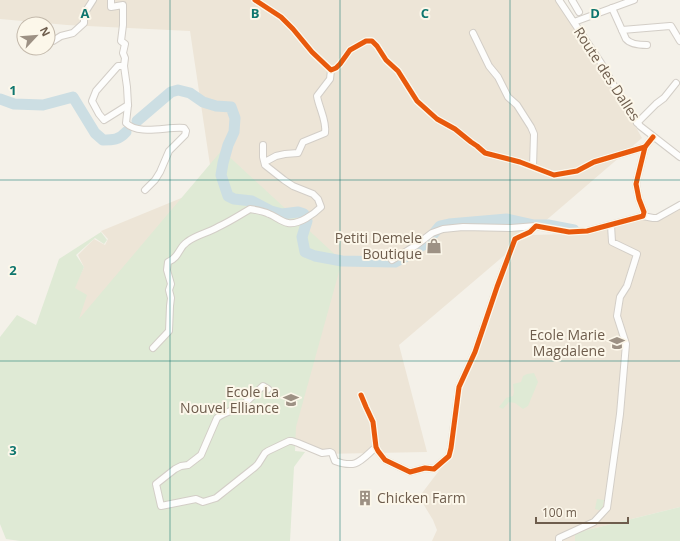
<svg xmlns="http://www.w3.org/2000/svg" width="680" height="541" font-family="'Open Sans',sans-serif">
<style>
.residential{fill:#ede5d7}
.green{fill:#dfead5}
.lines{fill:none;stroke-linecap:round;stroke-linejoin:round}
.river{stroke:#ccdee3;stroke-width:11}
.minor-casing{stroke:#d3cec7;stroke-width:8}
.minor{stroke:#fdfdfc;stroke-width:6}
.cycleway-casing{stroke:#fcf7ea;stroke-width:8}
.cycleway{stroke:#e8590c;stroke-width:5}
.grid{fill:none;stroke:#0f766e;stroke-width:1;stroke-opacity:0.55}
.labels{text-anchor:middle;stroke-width:4;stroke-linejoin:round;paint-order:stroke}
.street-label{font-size:14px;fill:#6e5d4d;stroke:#fcf7ea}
.poi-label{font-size:14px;fill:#6e5d4d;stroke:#fcf7ea;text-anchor:end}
.grid-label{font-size:13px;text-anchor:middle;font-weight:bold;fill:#0f766e;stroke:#fcf7ea;stroke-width:4;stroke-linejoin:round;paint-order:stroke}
</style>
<rect width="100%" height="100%" fill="#f4f1e9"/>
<path class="residential" d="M0,0H563L642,138L529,235L573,234L642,218L680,207V507L575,533V541H432L437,530L433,520L419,497L451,455L461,389L513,248L399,345L427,452L321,454L73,360L74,288L84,267L78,255L94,239L105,245L108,239L101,231L213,185L190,31L67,25L0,19Z"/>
<g class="green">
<path d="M222,150L342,261L296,427L295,451L305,452L294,467L290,541H20L6,539L0,524V337L17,315L36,325L59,259L101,232L107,240L104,244L95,238L76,255L84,267L75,288L87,295L79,319Z"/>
<path d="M534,373L538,382L528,406L523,409L515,403L509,402L503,409L499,407L506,398L513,396L514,392L513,384L521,382L523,376L527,374Z"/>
<path d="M597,499L604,500L602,511L595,509Z"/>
<path d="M680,507V541H575V533Z"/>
</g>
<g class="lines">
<g class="river">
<path d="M0,99L14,104L43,105L73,97L95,133L103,140C113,140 119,140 126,132"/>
<path d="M137,121L171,92L178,90L190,93L203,102L216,106L231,107L235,118L234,132L228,145L223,163L221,175L228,196L234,199L252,201L271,211L282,214L298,212L304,214L307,221L302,237L305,252L315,256L342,261L395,262L405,257L411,250L418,248L425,244L440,226L449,224L507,219L534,225H548L574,230"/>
</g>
<defs>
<g id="minor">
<path d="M111,0V7L123,5V25L121,41L125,44L123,53L125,58L124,66L127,87L128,105L126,123C139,136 168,126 184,128L186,131L185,135L169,151L160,172L155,180L145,190"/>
<path d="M255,0L281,17L293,29L312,52L331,70L336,68L340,64L350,50L366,41H372L377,46L386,60L398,71L417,101L437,119L455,129L471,142L477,146L485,153L520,162L554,175L577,171L594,162L645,147"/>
<path d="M559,0L601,63L625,105L640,126L680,157"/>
<path d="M572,0L579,12"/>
<path d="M612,8L626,39C630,44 641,45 647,45"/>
<path d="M574,22L634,0"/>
<path d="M622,30L670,26H671L680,41"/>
<path d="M473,33L489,66L498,77L508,97L517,105L531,127L534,134L533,167"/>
<path d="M48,41H53L61,36L73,33L84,23V14L93,0"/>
<path d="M124,66H118L96,91L92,101L99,114L104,120L128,105"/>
<path d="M637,123L656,104L664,98L676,83"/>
<path d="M265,162L276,156L285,154L298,153L303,142L325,133C327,121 319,108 317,96L330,79L331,70"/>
<path d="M643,216L653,218H657L680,205"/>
<path d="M392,260L415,246L432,233L443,229L463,227L511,228L536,226"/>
<path d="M153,348L169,331L170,306L171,298L169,290L171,284L167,270L168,262C180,257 178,248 187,242C196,235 208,233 218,227C229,222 240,215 250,209C256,210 263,211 269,214C275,216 281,222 288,223C299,225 314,214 321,207L318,199L313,194L293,186L284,180L265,165L263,157V145"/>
<path d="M268,389L263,386C255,393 247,403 238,408C231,411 223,413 217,418L201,455L188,465L181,466L175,469L156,484L161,506L196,499L203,502L216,498L255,467L258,464L265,453L268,451L289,441H292L298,443L322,453L330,452L332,453L335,461C357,469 360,461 376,447"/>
<path d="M361,395L366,407L373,422L376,447L378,451L385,460L410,472L425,468L434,469L449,456L451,448L459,387L475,352L497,287L515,239L519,237L530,232L536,226L569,232L587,231L643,216L644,212L639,199L636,184L645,147L653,137"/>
<path d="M559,541V538L594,522L607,508L620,414L626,344L617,316L620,297L627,286L637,254L612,242L611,225"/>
</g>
</defs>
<use href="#minor" class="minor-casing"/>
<use href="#minor" class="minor"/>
<defs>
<g id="cycleway">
<path d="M255,0L281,17L293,29L312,52L331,70L336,68L340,64L350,50L366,41H372L377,46L386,60L398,71L417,101L437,119L455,129L471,142L477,146L485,153L520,162L554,175L577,171L594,162L645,147"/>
<path d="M361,395L366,407L373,422L376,447L378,451L385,460L410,472L425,468L434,469L449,456L451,448L459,387L475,352L497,287L515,239L519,237L530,232L536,226L569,232L587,231L643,216L644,212L639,199L636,184L645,147L653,137"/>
</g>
</defs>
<use href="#cycleway" class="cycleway-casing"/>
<use href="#cycleway" class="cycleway"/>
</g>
<path class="grid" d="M170,0V541M340,0V541M510,0V541M0,180H680M0,361H680"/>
<defs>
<symbol id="shop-bare" viewBox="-9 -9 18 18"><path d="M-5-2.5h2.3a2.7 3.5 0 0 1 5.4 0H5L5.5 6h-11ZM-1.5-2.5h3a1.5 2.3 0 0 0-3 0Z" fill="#9d9184" stroke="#fcf7ea" stroke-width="2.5" paint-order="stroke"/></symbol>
<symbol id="school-bare" viewBox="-9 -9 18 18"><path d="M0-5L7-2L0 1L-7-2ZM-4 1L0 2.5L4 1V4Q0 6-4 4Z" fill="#9d9184" stroke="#fcf7ea" stroke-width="2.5" paint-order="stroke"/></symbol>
<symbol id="building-bare" viewBox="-9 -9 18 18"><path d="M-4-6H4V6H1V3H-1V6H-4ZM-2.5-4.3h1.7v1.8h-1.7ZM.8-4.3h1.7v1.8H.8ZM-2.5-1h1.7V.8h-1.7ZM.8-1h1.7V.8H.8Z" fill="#9d9184" stroke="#fcf7ea" stroke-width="2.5" paint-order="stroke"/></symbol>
</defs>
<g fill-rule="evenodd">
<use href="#shop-bare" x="423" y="235" width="22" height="22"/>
<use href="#school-bare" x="606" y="332" width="22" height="22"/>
<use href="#school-bare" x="280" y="389" width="22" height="22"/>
<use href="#building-bare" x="354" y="487" width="22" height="22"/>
</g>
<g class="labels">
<g class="street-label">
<text transform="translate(607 74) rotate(57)" y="5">Route des Dalles</text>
</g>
<g class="poi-label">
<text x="422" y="243">Petiti Demele<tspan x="422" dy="16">Boutique</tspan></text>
<text x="605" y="340">Ecole Marie<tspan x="605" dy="16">Magdalene</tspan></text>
<text x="279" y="397">Ecole La<tspan x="279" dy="16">Nouvel Elliance</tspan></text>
<text x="377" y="503" text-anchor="start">Chicken Farm</text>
</g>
</g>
<g class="grid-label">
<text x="85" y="18">A</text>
<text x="255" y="18">B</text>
<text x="425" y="18">C</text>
<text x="595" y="18">D</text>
<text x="13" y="95">1</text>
<text x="13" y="275">2</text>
<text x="13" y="455">3</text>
</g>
<g transform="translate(36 36) rotate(64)"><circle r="19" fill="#fcf7ea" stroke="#c3b9ab"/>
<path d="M0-3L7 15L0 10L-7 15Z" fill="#9d9184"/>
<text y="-6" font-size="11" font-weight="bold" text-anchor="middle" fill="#6e5d4d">N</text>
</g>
<path d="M536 517v6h92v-6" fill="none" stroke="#6e5d4d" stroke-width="2"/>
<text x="542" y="517" font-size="12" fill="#6e5d4d" stroke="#fcf7ea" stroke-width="3" paint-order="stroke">100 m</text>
</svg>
